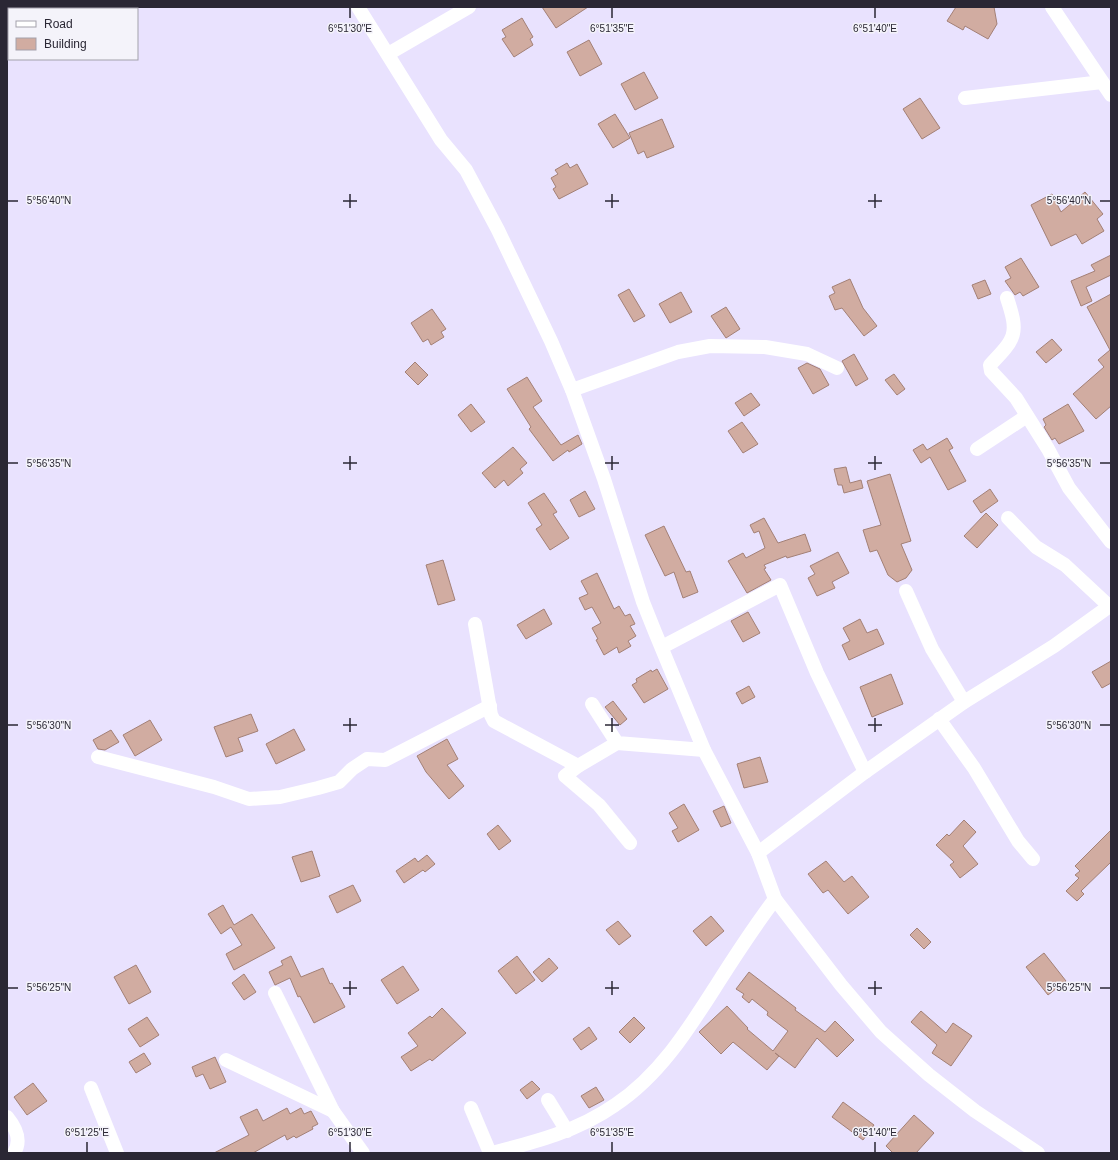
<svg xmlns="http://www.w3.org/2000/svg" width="1118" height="1160" font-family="Arial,sans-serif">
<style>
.building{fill:#d1aca1;stroke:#a38076}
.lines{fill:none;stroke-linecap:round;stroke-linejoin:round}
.minor{stroke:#fff;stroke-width:14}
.ticks{fill:none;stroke:#2a2734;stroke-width:1.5}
.ticks-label{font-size:10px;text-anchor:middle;fill:#2a2734;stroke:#f4f3fa;stroke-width:3;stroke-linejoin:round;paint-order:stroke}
</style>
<rect width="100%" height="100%" fill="#e9e2fe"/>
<g class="building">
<path d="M542,7H588L556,28Z"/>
<path d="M956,7H994L997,24L988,39L965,26L963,30L947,21Z"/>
<path d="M522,18L533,37L530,39L533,45L514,57L502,39L506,37L502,30Z"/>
<path d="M589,40L602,64L580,76L567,52Z"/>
<path d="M644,72L658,98L635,110L621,84Z"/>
<path d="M920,98L940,128L922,139L903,109Z"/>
<path d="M615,114L630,138L613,148L598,124Z"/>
<path d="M662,119L674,147L647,158L644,151L638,154L629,133Z"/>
<path d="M567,163L570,168L577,164L588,184L559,199L553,189L556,187L551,178L558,174L555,170Z"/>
<path d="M1085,192L1103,214L1097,219L1104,231L1082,244L1076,234L1051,246L1031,205L1052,194L1061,212Z"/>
<path d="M1111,255V275L1086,287L1092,301L1081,306L1071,281L1095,271L1091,265Z"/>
<path d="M1021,258L1039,287L1023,296L1020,292L1015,295L1005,281L1011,278L1005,267Z"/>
<path d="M850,279L863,308L877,326L864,336L842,308L835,310L829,296L835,293L832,287Z"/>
<path d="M985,280L991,294L978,299L972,285Z"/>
<path d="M629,289L645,316L634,322L618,295Z"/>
<path d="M681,292L692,312L670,323L659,304Z"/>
<path d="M1111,294V406L1096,419L1073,394L1104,367L1098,360L1110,350L1087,307Z"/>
<path d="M726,307L740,329L726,338L711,316Z"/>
<path d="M432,309L446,329L441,332L444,337L431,345L428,339L423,342L411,323Z"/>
<path d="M1052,339L1062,350L1046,363L1036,352Z"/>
<path d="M854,354L868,379L856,386L842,361Z"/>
<path d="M415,362L428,375L418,385L405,372Z"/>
<path d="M807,363L820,369L829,385L813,394L798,368Z"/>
<path d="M894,374L905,389L897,395L885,380Z"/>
<path d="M527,377L542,401L533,407L561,445L578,435L582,444L569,452L568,450L553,461L529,429L531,427L507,389Z"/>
<path d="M751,393L760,405L744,416L735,403Z"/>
<path d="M471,404L485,422L471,432L458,415Z"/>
<path d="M1068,404L1084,431L1059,444L1055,438L1052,440L1044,427L1046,425L1043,419Z"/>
<path d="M742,422L758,444L743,453L728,431Z"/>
<path d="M947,438L953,448L949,450L966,481L948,490L930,457L921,463L913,450L923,444L927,450Z"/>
<path d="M513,447L527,463L520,469L523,473L508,486L504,480L495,488L482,473Z"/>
<path d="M846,467L850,483L861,480L863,488L844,493L842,485H838L834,469Z"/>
<path d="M890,474L911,541L901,544L912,570L906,578L897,582L888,575L877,550L870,552L863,530L881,525L867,481Z"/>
<path d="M990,489L998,501L981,513L973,501Z"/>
<path d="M585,491L595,509L579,517L570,500Z"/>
<path d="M544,493L557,512L553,514L569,538L550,550L536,529L542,525L528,503Z"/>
<path d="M986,513L998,525L977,548L964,536Z"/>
<path d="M764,518L778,543L805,534L811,551L787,558L786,556L764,565L766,568L764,569L771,580L747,593L728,561L743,553L746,558L765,548L759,531L754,533L750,525Z"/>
<path d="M664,526L686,572L690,571L698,592L683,598L674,572L665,576L645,535Z"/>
<path d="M838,552L849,573L832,582L835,588L817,596L808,578L815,574L810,566Z"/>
<path d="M443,560L455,600L438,605L426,565Z"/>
<path d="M597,573L614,609L619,606L625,616L630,614L635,624L630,626L636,636L628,641L631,646L619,653L617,647L604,655L596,640L598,639L592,628L601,623L592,607L585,610L579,598L588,594L581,581Z"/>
<path d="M544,609L552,624L526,639L517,625Z"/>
<path d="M748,612L760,633L743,642L731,621Z"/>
<path d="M860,619L867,633L877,629L884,644L849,660L842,645L850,641L843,628Z"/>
<path d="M1111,661V683L1102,688L1092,672Z"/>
<path d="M657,669L668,689L644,703L632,685L637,682L636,679L651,670L652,672Z"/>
<path d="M891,674L903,704L872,717L860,687Z"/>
<path d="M749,686L755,697L742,704L736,693Z"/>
<path d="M613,701L627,719L620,725L605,707Z"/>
<path d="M251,714L258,731L238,738L243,751L226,757L214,727Z"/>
<path d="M150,720L162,740L135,756L123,735Z"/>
<path d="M294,729L305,750L276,764L266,744Z"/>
<path d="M111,730L119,742L105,750L98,749L93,740Z"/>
<path d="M447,739L458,759L447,765L464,786L449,799L426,772L417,756Z"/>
<path d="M760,757L768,782L744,788L737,764Z"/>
<path d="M684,804L699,830L678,842L672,831L678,828L669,813Z"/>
<path d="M724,806L731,823L721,827L713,811Z"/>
<path d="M964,820L976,832L963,846L978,864L960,878L950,865L954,862L936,845L947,834L949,836Z"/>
<path d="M498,825L511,841L499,850L487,834Z"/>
<path d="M1111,830V862L1081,891L1084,894L1077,901L1066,891L1079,878L1075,875L1080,871L1075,866Z"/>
<path d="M312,851L320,876L301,882L292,857Z"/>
<path d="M427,855L435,864L425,872L423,870L404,883L396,871L415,858L418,862Z"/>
<path d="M826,861L844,882L852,876L869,897L848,914L828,890L823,893L808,874Z"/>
<path d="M353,885L361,901L337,913L329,896Z"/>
<path d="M223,905L234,925L252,914L275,948L234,970L226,954L242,945L231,927L221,934L208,914Z"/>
<path d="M711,916L724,931L706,946L693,931Z"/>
<path d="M618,921L631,936L619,945L606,930Z"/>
<path d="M917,928L931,942L924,949L910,935Z"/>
<path d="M1044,953L1066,981L1048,995L1026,967Z"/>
<path d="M291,956L301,977L323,968L330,984L332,983L345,1007L314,1023L300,996L298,997L290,978L275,985L269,972L283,965L281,961Z"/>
<path d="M517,956L535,980L516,994L498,971Z"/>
<path d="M549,958L558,968L542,982L533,972Z"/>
<path d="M136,965L151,992L129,1004L114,977Z"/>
<path d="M403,966L419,990L397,1004L381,980Z"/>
<path d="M749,972L796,1008L795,1010L825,1032L835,1021L854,1040L837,1057L817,1038L795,1068L775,1053L779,1056L767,1070L733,1042L721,1054L699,1032L727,1006L748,1028L747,1029L773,1051L788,1031L767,1015L768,1012L752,999L749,1003L742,997L744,994L736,989Z"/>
<path d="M244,974L256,992L244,1000L232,983Z"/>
<path d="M442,1008L466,1033L432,1061L430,1059L411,1071L401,1057L418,1046L408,1033L430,1016L432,1018Z"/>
<path d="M921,1011L946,1033L953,1023L972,1036L951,1066L932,1053L937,1045L911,1022Z"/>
<path d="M147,1017L159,1035L140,1047L128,1029Z"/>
<path d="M634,1017L645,1028L630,1043L619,1032Z"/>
<path d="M589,1027L597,1039L581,1050L573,1039Z"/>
<path d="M144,1053L151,1064L136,1073L129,1062Z"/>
<path d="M215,1057L226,1082L210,1089L203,1074L196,1077L192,1067Z"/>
<path d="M532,1081L540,1089L527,1099L520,1090Z"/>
<path d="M33,1083L47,1101L27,1115L14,1097Z"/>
<path d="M596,1087L604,1100L589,1108L581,1096Z"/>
<path d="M843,1102L874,1125L863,1140L832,1117Z"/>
<path d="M287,1108L290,1114L301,1108L304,1114L311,1111L318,1124L312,1127L313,1129L296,1138L294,1136L287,1140L285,1135L253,1153H214L249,1135L240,1117L257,1109L263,1121Z"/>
<path d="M914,1115L934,1133L916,1153H893L886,1146Z"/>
</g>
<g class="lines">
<g class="minor">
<path d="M358,7L441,140L466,170L498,230L551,341L572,390L604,479L643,602L655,632L704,750L758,853L775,899L841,985L881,1032L929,1075L975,1111L1038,1153"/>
<path d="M1052,7L1111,95"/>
<path d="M388,54L469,7"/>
<path d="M965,98L1102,82"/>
<path d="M1007,298C1019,334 1016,338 990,365L991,371L1016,398L1048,449L1069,488L1111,542"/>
<path d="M572,390L678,352L710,346L765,347L807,354L837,368"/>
<path d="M977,449L1027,416"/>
<path d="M1008,518L1036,547L1065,565L1109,606"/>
<path d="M906,591L932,649L964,702"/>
<path d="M475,624L491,715L494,721L578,766L617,743"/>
<path d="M662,647L780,585L817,673L865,772"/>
<path d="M592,704L617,743L704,750"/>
<path d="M939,719L974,768L1018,841L1033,859"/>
<path d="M98,757L214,787L249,799L280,797L318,788L339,782L352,769L367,759L385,760L490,706"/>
<path d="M578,766L565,776L599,805L630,843"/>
<path d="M758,853L865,772L964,702L1054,646L1111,605"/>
<path d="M275,993L333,1111L363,1153"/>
<path d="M226,1060L333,1111"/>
<path d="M91,1088L117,1153"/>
<path d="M548,1100L567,1131"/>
<path d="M471,1108L490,1153"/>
<path d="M7,1117C16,1128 22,1140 14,1153"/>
<path d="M492,1153C535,1142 578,1131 615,1105C659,1076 688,1030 716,986C735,956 754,927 775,899"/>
</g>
</g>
<path class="ticks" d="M350,8V18M612,8V18M875,8V18M350,194V208M612,194V208M875,194V208M8,201H18M343,201H357M605,201H619M868,201H882M1100,201H1110M350,456V470M612,456V470M875,456V470M8,463H18M343,463H357M605,463H619M868,463H882M1100,463H1110M350,718V732M612,718V732M875,718V732M8,725H18M343,725H357M605,725H619M868,725H882M1100,725H1110M350,981V995M612,981V995M875,981V995M8,988H18M343,988H357M605,988H619M868,988H882M1100,988H1110M87,1142V1152M350,1142V1152M612,1142V1152M875,1142V1152"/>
<g class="ticks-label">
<text x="350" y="32">6°51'30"E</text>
<text x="612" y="32">6°51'35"E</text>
<text x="875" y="32">6°51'40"E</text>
<text x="49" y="204">5°56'40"N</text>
<text x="1069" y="204">5°56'40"N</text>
<text x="49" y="467">5°56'35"N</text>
<text x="1069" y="467">5°56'35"N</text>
<text x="49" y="729">5°56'30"N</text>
<text x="1069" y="729">5°56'30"N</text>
<text x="49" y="991">5°56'25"N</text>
<text x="1069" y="991">5°56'25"N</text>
<text x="87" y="1136">6°51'25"E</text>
<text x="350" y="1136">6°51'30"E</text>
<text x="612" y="1136">6°51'35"E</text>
<text x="875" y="1136">6°51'40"E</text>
</g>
<rect width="1118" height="1160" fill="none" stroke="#2a2734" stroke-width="16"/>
<rect x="8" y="8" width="130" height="52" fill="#f4f3fa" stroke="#a3a1ab"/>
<rect x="16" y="21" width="20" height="6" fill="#ffffff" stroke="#a3a1ab"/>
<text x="44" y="28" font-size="12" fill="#2a2734">Road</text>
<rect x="16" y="38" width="20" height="12" fill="#d1aca1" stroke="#a3a1ab"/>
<text x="44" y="48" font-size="12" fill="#2a2734">Building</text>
</svg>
